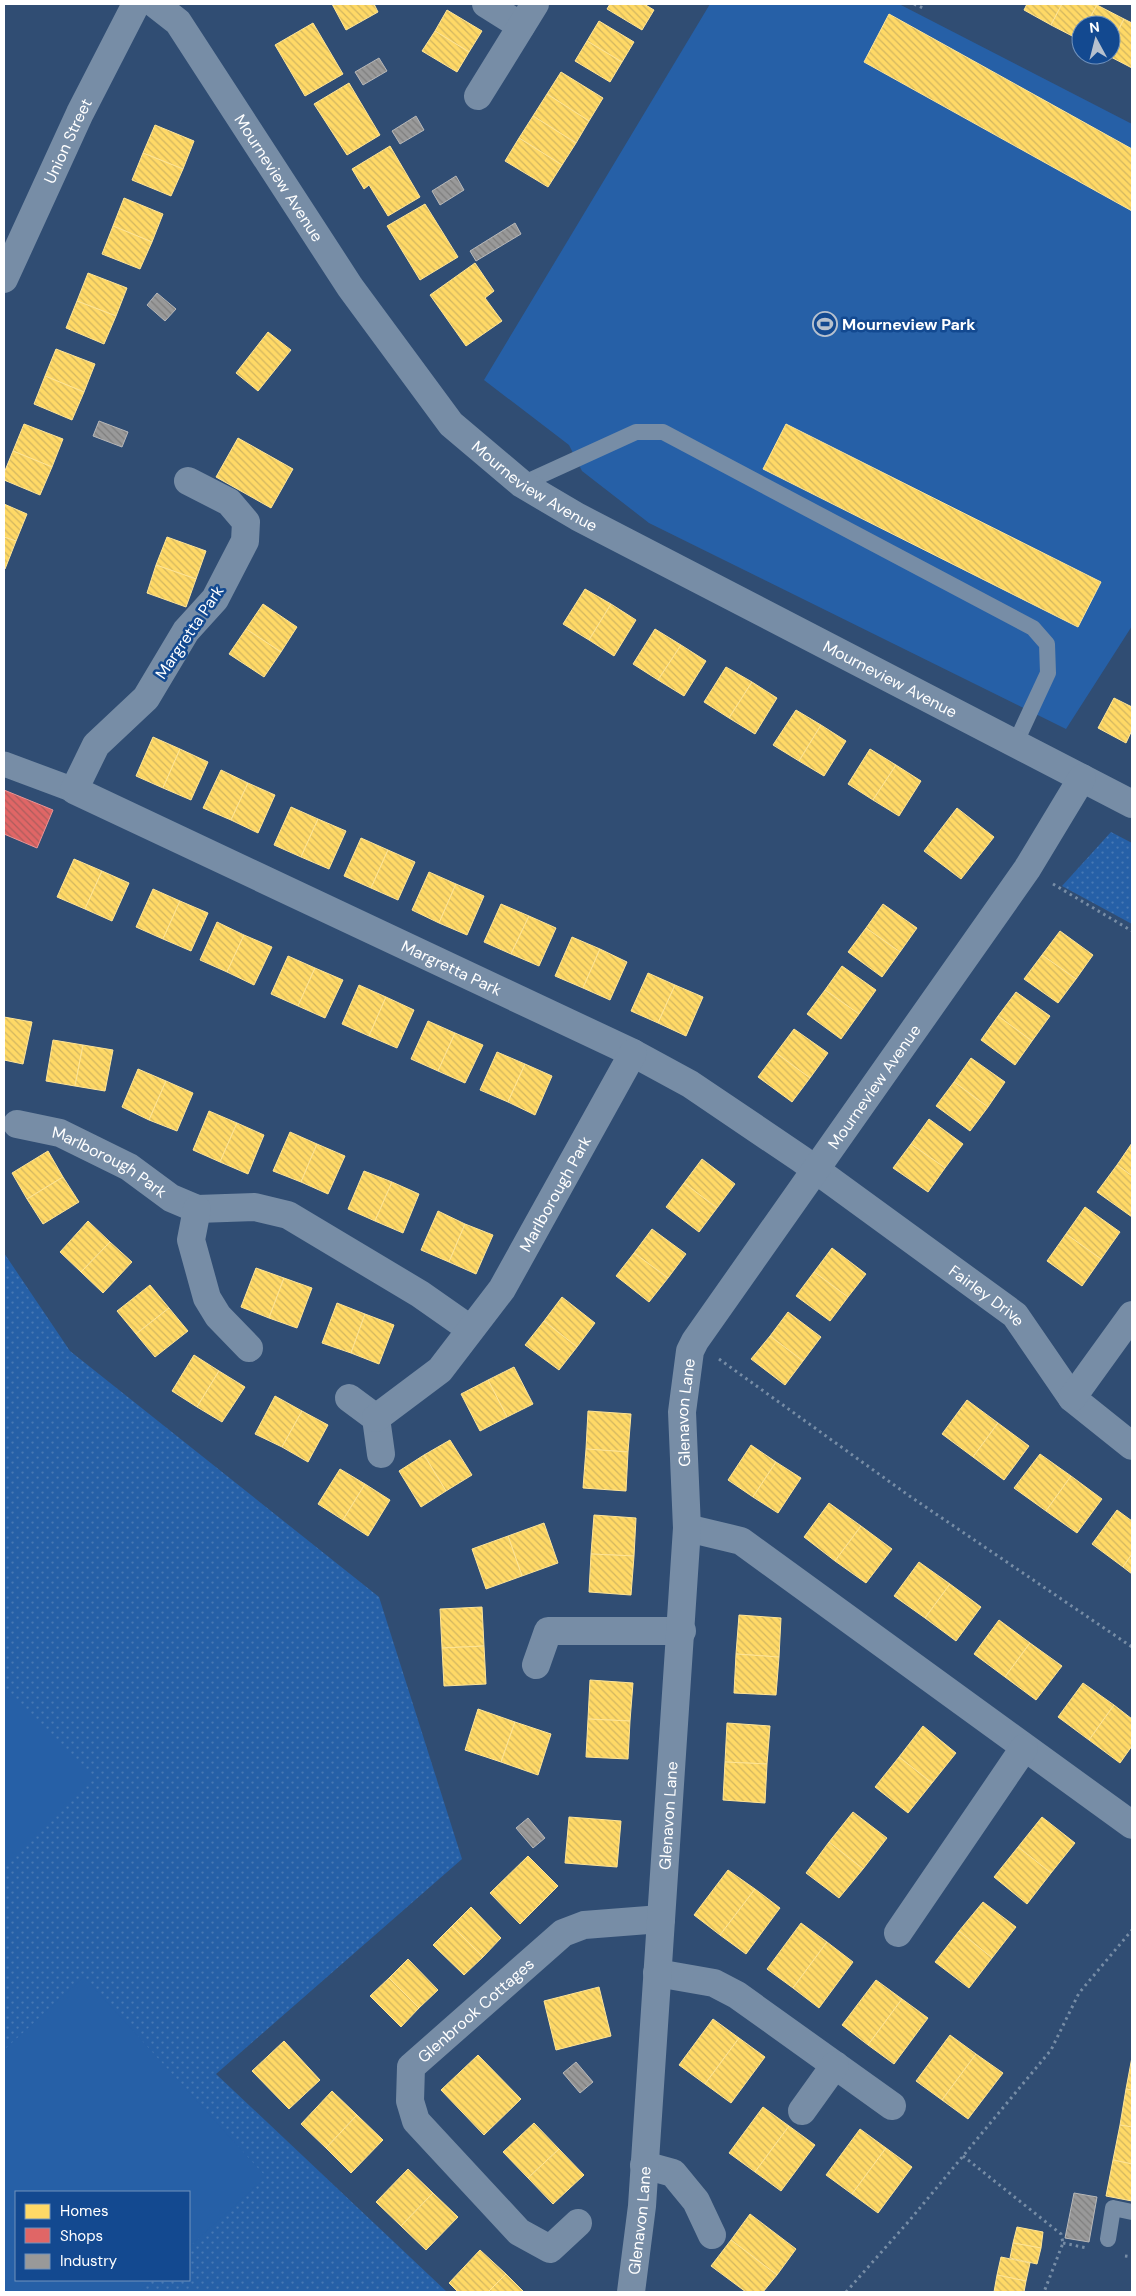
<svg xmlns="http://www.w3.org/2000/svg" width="1136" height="2296" font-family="'DM Sans',sans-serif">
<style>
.grass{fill:url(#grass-dots);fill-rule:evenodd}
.green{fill:#2660a7}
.homes{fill:url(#homes-back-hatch);stroke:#ffe494}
.shops{fill:url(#shops-back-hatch);stroke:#e99494}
.industry{fill:url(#industry-back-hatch);stroke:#b8b8b8}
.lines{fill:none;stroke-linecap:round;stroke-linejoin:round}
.path{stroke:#778da6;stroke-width:3;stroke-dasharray:2.5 4;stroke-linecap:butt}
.service{stroke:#778da6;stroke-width:16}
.pedestrian{stroke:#778da6;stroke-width:25}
.minor{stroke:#778da6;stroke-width:28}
.tertiary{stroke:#778da6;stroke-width:28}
.labels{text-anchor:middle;stroke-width:5;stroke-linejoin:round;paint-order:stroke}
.street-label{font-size:16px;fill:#fff;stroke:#134990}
.poi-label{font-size:16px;font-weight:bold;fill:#fff;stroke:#134990;text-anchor:start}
</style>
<defs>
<pattern id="grass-dots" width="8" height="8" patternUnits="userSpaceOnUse" patternTransform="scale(1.25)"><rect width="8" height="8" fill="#2660a7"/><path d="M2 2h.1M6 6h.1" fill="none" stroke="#4778b4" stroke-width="1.8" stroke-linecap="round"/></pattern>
<pattern id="homes-back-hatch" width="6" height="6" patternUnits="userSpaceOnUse" patternTransform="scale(1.25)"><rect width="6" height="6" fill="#ffd966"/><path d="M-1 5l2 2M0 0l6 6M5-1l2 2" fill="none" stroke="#d2b660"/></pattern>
<pattern id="shops-back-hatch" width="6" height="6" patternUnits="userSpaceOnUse" patternTransform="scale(1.25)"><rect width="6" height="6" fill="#e06666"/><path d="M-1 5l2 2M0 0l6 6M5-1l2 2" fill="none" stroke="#ac5d5d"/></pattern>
<pattern id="industry-back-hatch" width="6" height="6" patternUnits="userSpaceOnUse" patternTransform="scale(1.25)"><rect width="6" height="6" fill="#999"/><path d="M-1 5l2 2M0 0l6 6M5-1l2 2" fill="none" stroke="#7e7e7e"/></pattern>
</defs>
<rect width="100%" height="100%" fill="#304d73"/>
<g class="grass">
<path d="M1111,832L1132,843V924L1062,886Z"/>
<path d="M4,1253L70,1351L379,1597L462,1859L216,2074L447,2292H4ZM16,2192H189V2280H16Z"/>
</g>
<g class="green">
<path d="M710,4H899L1132,124V626L1066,729L649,523L582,471L569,445L484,380Z"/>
<path d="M4,1692L92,1776L4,1867Z"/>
<path d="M84,1977L266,2177L189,2247V2192H16V2280H152L139,2292H4V2050Z"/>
</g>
<g class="homes">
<path d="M332,4H374L378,12L346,30Z"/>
<path d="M610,4H644L654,10L642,30L607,9Z"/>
<path d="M1027,4H1062L1051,25L1024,10Z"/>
<path d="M1062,4L1097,5L1086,25H1081L1078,39L1051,25Z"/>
<path d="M1097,5L1124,19L1111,45V25H1086Z"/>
<path d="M447,10L482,31L469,52L435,31Z"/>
<path d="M889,14L1132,149V211L864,62Z"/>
<path d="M1124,19L1132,23V68L1107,55H1111V45Z"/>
<path d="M599,21L634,42L622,62L587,41Z"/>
<path d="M313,23L343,74L305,96L275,45Z"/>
<path d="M435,31L469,52L457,72L422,51Z"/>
<path d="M587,41L622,62L610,82L575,61Z"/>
<path d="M561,72L603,98L589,121L547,94Z"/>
<path d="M349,83L380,135L347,155L314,104Z"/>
<path d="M547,94L589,121L576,143L533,116Z"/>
<path d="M533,116L576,143L562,165L519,138Z"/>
<path d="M155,125L194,141L183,169L143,153Z"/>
<path d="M519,138L562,165L548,187L505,161Z"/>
<path d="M390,146L420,197L388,216L369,185L364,189L352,169Z"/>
<path d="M143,153L183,169L171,196L132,180Z"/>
<path d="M124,198L163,214L152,242L113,226Z"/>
<path d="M425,204L458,257L420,280L387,226Z"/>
<path d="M113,226L152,242L140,269L102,254Z"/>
<path d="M475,263L494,291L485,298L502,321L466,346L430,295Z"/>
<path d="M88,273L127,288L116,316L77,301Z"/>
<path d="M77,301L116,316L104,344L66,328Z"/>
<path d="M268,332L291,350L258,391L236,373Z"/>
<path d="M56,349L95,364L84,392L45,376Z"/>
<path d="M45,376L84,392L72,420L34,404Z"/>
<path d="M24,424L63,439L52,467L13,451Z"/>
<path d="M786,424L1101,582L1078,627L763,469Z"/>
<path d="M238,438L293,469L271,508L216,477Z"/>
<path d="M13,451L52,467L40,495L4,480V473Z"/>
<path d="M4,504L27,514L16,541L4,537Z"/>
<path d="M4,537L16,541L5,569H4Z"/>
<path d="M167,537L206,551L196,579L156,565Z"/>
<path d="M156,565L196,579L186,607L147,593Z"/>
<path d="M585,589L611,604L589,640L563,624Z"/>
<path d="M263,604L297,627L281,652L246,629Z"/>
<path d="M611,604L636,620L614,656L589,640Z"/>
<path d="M246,629L281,652L264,677L229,654Z"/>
<path d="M655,629L681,645L658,680L633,664Z"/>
<path d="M681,645L706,661L684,696L658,680Z"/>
<path d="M726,667L752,682L729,718L704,702Z"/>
<path d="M752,682L777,698L755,734L729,718Z"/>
<path d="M1114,698L1132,707V730L1126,743L1098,728Z"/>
<path d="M796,710L821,725L799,761L773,745Z"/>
<path d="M821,725L846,741L824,776L799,761Z"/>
<path d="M153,737L180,749L163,788L136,776Z"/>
<path d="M180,749L208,762L191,800L163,788Z"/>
<path d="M870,749L896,765L873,800L848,784Z"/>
<path d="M896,765L921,781L899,816L873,800Z"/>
<path d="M221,770L248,783L231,820L203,808Z"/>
<path d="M248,783L275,795L258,833L231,820Z"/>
<path d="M291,807L318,819L301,857L274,845Z"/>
<path d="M957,808L994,837L961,879L924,851Z"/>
<path d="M318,819L346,831L329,869L301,857Z"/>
<path d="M361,838L388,850L371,888L344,876Z"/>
<path d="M388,850L415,862L398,900L371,888Z"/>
<path d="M74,859L102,871L85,909L57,897Z"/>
<path d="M102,871L129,883L112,921L85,909Z"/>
<path d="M429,872L456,884L439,923L412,910Z"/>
<path d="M456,884L484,896L467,935L439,923Z"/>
<path d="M153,889L180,901L163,939L136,927Z"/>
<path d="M180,901L208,913L191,951L163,939Z"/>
<path d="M501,904L529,916L511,954L484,942Z"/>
<path d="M883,904L917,928L900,952L866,928Z"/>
<path d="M529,916L556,928L539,966L511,954Z"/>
<path d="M217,922L244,935L227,972L200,960Z"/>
<path d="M866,928L900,952L882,977L848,952Z"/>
<path d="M1060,931L1093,955L1076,979L1042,955Z"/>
<path d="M244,935L272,947L254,985L227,972Z"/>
<path d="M572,937L600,949L583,988L555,976Z"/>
<path d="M600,949L627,962L610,1000L583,988Z"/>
<path d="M1042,955L1076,979L1058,1003L1024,979Z"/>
<path d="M288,956L315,968L298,1006L271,994Z"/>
<path d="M842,966L876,990L859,1014L825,990Z"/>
<path d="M315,968L343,980L325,1018L298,1006Z"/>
<path d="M648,973L675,985L658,1023L631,1011Z"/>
<path d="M359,985L386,997L369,1036L342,1024Z"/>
<path d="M675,985L703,997L686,1036L658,1023Z"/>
<path d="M825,990L859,1014L841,1039L807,1014Z"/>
<path d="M1016,992L1050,1016L1032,1041L998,1016Z"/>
<path d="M386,997L414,1010L397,1048L369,1036Z"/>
<path d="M998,1016L1032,1041L1015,1065L981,1040Z"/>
<path d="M4,1017L32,1022L23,1064L4,1060Z"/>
<path d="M428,1021L455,1033L438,1071L411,1059Z"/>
<path d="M794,1029L828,1053L810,1078L776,1053Z"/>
<path d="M455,1033L483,1045L465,1083L438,1071Z"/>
<path d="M53,1040L83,1045L75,1086L46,1081Z"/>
<path d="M83,1045L113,1050L105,1091L75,1086Z"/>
<path d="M497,1052L525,1064L508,1102L480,1090Z"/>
<path d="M776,1053L810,1078L792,1102L758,1077Z"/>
<path d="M971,1058L1005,1082L988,1107L954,1082Z"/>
<path d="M525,1064L552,1076L535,1115L508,1102Z"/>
<path d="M138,1069L166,1081L149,1120L122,1107Z"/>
<path d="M166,1081L193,1093L177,1131L149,1120Z"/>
<path d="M954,1082L988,1107L970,1131L936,1106Z"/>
<path d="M209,1111L237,1123L220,1162L193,1150Z"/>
<path d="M929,1119L963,1144L945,1168L911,1144Z"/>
<path d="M237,1123L264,1135L248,1174L220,1162Z"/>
<path d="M290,1132L317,1144L301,1182L273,1171Z"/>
<path d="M1132,1143V1176L1117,1165Z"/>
<path d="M317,1144L345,1156L328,1194L301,1182Z"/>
<path d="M911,1144L945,1168L928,1192L893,1168Z"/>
<path d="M48,1151L63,1177L27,1199L12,1173Z"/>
<path d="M702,1159L735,1184L717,1208L684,1183Z"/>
<path d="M1117,1165L1132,1176V1217L1097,1192Z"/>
<path d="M364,1171L392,1182L375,1221L348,1209Z"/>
<path d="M63,1177L79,1202L43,1224L27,1199Z"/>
<path d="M392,1182L419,1194L403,1233L375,1221Z"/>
<path d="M684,1183L717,1208L699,1232L666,1207Z"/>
<path d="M1085,1207L1120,1232L1101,1259L1066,1234Z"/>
<path d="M438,1211L465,1224L449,1262L421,1250Z"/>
<path d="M88,1221L110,1242L81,1272L60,1252Z"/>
<path d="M465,1224L493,1235L476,1274L449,1262Z"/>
<path d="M652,1229L686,1254L668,1278L634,1253Z"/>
<path d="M1066,1234L1101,1259L1082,1286L1047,1261Z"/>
<path d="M110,1242L132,1262L103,1293L81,1272Z"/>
<path d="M832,1248L866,1274L848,1297L814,1272Z"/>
<path d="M634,1253L668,1278L649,1302L616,1276Z"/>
<path d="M256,1268L284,1278L269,1318L241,1307Z"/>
<path d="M814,1272L848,1297L830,1321L796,1296Z"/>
<path d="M284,1278L312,1288L297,1328L269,1318Z"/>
<path d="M150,1285L169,1308L136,1334L117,1311Z"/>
<path d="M562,1297L595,1323L577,1347L544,1321Z"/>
<path d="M337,1303L365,1314L351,1353L322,1343Z"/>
<path d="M169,1308L188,1331L155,1357L136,1334Z"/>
<path d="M788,1312L821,1337L803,1361L770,1336Z"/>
<path d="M365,1314L394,1325L379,1364L351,1353Z"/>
<path d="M544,1321L577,1347L559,1370L525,1345Z"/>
<path d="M770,1336L803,1361L785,1385L751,1359Z"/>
<path d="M194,1355L219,1371L197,1407L172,1391Z"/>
<path d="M514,1367L533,1404L507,1417L488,1380Z"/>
<path d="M219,1371L245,1387L222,1422L197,1407Z"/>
<path d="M488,1380L507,1417L480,1431L461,1394Z"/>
<path d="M275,1396L302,1411L282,1447L255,1434Z"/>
<path d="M967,1400L998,1423L973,1457L942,1434Z"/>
<path d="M302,1411L328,1425L308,1462L282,1447Z"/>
<path d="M588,1411L631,1414L628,1452L586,1449Z"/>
<path d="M998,1423L1029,1446L1004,1480L973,1457Z"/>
<path d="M450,1440L472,1475L446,1491L424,1455Z"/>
<path d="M751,1445L776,1462L753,1497L728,1480Z"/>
<path d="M586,1449L628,1452L626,1491L583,1488Z"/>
<path d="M1040,1454L1071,1476L1046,1511L1014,1488Z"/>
<path d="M424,1455L446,1491L421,1507L399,1471Z"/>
<path d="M776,1462L801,1478L778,1513L753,1497Z"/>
<path d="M340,1469L365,1484L343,1520L318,1504Z"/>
<path d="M1071,1476L1102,1499L1077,1533L1046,1511Z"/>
<path d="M365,1484L390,1500L368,1536L343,1520Z"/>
<path d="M829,1503L861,1526L835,1561L804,1537Z"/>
<path d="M1117,1510L1132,1521V1554L1123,1567L1092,1544Z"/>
<path d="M594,1515L636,1518L634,1556L591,1554Z"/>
<path d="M544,1523L558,1563L522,1576L508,1536Z"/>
<path d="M861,1526L892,1549L866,1583L835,1561Z"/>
<path d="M508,1536L522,1576L486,1589L472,1549Z"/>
<path d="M591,1554L634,1556L631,1595L589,1592Z"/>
<path d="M1132,1554V1574L1123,1567Z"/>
<path d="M919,1562L950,1584L925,1618L894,1596Z"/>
<path d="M950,1584L981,1607L956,1641L925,1618Z"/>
<path d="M482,1607L484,1646L442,1648L440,1609Z"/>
<path d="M739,1615L781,1618L779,1657L736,1654Z"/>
<path d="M999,1620L1030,1643L1005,1677L974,1654Z"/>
<path d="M1030,1643L1062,1666L1036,1700L1005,1677Z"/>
<path d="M484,1646L486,1684L444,1686L442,1648Z"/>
<path d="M736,1654L779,1657L776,1695L734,1693Z"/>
<path d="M590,1680L633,1683L630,1721L588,1719Z"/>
<path d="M1083,1683L1114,1705L1089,1740L1058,1717Z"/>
<path d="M1114,1705L1132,1719V1746L1120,1763L1089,1740Z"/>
<path d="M478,1709L515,1722L501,1762L465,1750Z"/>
<path d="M588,1719L630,1721L628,1759L586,1757Z"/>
<path d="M515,1722L551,1734L538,1775L501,1762Z"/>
<path d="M727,1723L770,1726L767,1764L725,1762Z"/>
<path d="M923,1726L956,1753L932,1783L899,1757Z"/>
<path d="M899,1757L932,1783L908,1813L875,1787Z"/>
<path d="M725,1762L767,1764L765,1803L723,1800Z"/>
<path d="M853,1812L887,1838L863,1869L829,1842Z"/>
<path d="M569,1817L621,1821L617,1867L565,1863Z"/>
<path d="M1042,1817L1075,1843L1051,1873L1018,1847Z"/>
<path d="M829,1842L863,1869L839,1898L806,1873Z"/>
<path d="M1018,1847L1051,1873L1027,1904L994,1877Z"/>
<path d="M528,1856L558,1886L520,1924L490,1893Z"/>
<path d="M728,1870L755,1889L720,1935L694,1915Z"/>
<path d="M755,1889L780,1908L746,1954L720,1935Z"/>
<path d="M983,1902L1016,1927L992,1958L959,1931Z"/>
<path d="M471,1907L501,1938L483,1957L452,1926Z"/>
<path d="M801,1923L827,1942L793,1988L767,1969Z"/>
<path d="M452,1926L483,1957L464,1975L433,1945Z"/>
<path d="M959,1931L992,1958L969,1988L935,1962Z"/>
<path d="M827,1942L853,1962L819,2008L793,1988Z"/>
<path d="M408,1959L438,1990L419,2008L389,1978Z"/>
<path d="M389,1978L419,2008L401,2027L370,1996Z"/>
<path d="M876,1980L902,1999L868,2045L842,2025Z"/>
<path d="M599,1987L611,2036L556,2050L544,2001Z"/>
<path d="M902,1999L928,2018L894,2064L868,2045Z"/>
<path d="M713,2019L739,2038L705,2084L679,2065Z"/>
<path d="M950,2035L976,2054L942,2100L916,2081Z"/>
<path d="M739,2038L765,2057L731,2103L705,2084Z"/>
<path d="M284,2041L320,2080L289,2109L252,2071Z"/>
<path d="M976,2054L1003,2073L968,2119L942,2100Z"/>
<path d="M478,2055L521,2099L484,2135L441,2090Z"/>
<path d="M1132,2057V2090L1126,2089Z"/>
<path d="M1126,2089L1132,2090V2127L1120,2125Z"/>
<path d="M332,2091L357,2115L326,2148L301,2124Z"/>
<path d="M763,2107L789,2126L755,2172L729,2153Z"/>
<path d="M357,2115L383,2140L351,2173L326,2148Z"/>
<path d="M534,2123L559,2149L528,2178L503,2152Z"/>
<path d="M1120,2125L1132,2127V2164L1113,2160Z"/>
<path d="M789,2126L815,2145L781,2191L755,2172Z"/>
<path d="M860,2129L886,2148L852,2194L826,2175Z"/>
<path d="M886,2148L912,2167L878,2213L852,2194Z"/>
<path d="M559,2149L584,2175L553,2204L528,2178Z"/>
<path d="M1113,2160L1132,2164V2201L1106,2196Z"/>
<path d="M408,2169L433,2193L401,2226L376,2202Z"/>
<path d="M433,2193L458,2217L426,2250L401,2226Z"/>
<path d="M750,2214L796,2249L777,2275L731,2240Z"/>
<path d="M1017,2227L1043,2232L1041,2248L1013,2243Z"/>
<path d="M731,2240L777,2275L763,2292H746L711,2266Z"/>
<path d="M1013,2243L1041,2248L1037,2264L1010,2258Z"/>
<path d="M480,2250L506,2274L488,2292H458L449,2283Z"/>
<path d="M1001,2257L1030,2263L1026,2281L997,2275Z"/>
<path d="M506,2274L524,2292H488Z"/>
<path d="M997,2275L1026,2281L1024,2292H994Z"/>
</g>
<path class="shops" d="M4,790L53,810L37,848L4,834Z"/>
<g class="industry">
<path d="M379,58L387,71L363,85L355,72Z"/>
<path d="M416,116L424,130L400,144L392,131Z"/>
<path d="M456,176L464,190L440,205L432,191Z"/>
<path d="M515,223L521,234L476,261L470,251Z"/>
<path d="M157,293L176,309L165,321L147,305Z"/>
<path d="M99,421L128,432L122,447L93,436Z"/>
<path d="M528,1818L545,1838L533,1848L516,1828Z"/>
<path d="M576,2062L593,2082L580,2093L563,2073Z"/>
<path d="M1074,2193L1097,2197L1089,2242L1065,2238Z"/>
</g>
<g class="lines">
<g class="path">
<path d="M914,4L923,8"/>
<path d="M1053,884L1132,931"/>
<path d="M719,1359L908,1495L1132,1647"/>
<path d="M963,2156L1061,2234L1063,2243L1044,2292"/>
<path d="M1063,2243L1087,2248"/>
<path d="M1125,2256L1132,2257"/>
<path d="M846,2292L909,2221L1051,2050L1079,1993L1132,1930"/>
</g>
<g class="service">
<path d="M522,484L636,432H663L1033,628L1047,644L1048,673L1016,742"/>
<path d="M1108,2239L1113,2208L1132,2212"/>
</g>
<path class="pedestrian" d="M4,764L74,790"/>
<g class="minor">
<path id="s1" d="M155,4L178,22L350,287L451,424L522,484L578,517L1132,804"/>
<path d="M486,4L521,26"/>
<path d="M478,96L535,4"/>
<path id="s2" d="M188,481L229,502L246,522L245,541L215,599L186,631L146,698L96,745L74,790L633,1053L690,1084L801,1159L1015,1315L1072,1398L1132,1446"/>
<path id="s3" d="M17,1124L60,1133L129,1167L171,1198L197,1209L255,1207L288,1215L420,1294L470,1329"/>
<path d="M197,1209L191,1240L207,1298L218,1316L249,1348"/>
<path d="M349,1398L376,1418L381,1454"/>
<path d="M1072,1398L1132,1315"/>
<path id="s4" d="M376,1418L440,1370L502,1289L633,1053"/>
<path d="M687,1528L741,1541L1132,1825"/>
<path d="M536,1665L548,1631H682"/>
<path d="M898,1933L1024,1748"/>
<path d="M657,1973L714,1983L737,1995L892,2106"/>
<path d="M802,2111L835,2065"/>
<path d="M644,2165L673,2173L696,2201L712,2235"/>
<path id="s5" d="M578,2223L550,2249L519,2232L416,2121L410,2101L411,2067L563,1933L584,1925L661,1919"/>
<path id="s6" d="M631,2292L642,2206L687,1528L682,1412L690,1351L695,1341L1027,869L1082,778"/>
</g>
<path class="tertiary" id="s7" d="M4,279L80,113L136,4"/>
</g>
<defs>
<symbol id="stadium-ring" viewBox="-11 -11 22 22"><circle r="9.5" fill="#134990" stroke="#b7c1ce" stroke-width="1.5"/><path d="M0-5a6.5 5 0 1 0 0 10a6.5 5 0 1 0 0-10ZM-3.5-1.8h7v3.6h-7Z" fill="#b7c1ce"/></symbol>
</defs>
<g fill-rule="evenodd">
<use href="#stadium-ring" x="811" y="310" width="28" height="28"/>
</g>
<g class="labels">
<g class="street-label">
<text dy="6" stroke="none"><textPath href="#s7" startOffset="152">Union Street</textPath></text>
<text dy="6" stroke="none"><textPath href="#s1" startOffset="215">Mourneview Avenue</textPath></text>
<text dy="6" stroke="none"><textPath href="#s1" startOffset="620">Mourneview Avenue</textPath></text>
<text transform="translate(189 632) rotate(-56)" y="6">Margretta Park</text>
<text dy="6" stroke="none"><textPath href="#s1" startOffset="1025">Mourneview Avenue</textPath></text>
<text dy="6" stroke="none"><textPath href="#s2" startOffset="814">Margretta Park</textPath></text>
<text dy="6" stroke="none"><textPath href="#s6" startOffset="1266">Mourneview Avenue</textPath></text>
<text dy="6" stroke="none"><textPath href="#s3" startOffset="101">Marlborough Park</textPath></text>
<text dy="6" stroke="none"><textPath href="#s4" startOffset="291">Marlborough Park</textPath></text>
<text dy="6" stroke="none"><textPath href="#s2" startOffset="1444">Fairley Drive</textPath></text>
<text dy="6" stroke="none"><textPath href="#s6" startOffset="882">Glenavon Lane</textPath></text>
<text dy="6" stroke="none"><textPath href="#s6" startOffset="478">Glenavon Lane</textPath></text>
<text dy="6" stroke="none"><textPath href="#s5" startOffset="366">Glenbrook Cottages</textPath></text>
<text dy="6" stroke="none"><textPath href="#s6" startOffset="72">Glenavon Lane</textPath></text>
</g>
<g class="poi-label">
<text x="842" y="330">Mourneview Park</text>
</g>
</g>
<rect width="1136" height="2296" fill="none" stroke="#ffffff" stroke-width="10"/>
<rect x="15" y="2191" width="175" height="90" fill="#134990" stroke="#7192bc"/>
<rect x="25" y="2204" width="25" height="15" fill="#ffd966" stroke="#7192bc"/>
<text x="60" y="2216" font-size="15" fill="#ffffff">Homes</text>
<rect x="25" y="2228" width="25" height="15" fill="#e06666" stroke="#7192bc"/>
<text x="60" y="2241" font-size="15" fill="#ffffff">Shops</text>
<rect x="25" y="2254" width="25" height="15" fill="#999999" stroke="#7192bc"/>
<text x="60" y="2266" font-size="15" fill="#ffffff">Industry</text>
<g transform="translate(1096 40) rotate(353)"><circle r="24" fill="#134990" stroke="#7192bc"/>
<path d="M0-4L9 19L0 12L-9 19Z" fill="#b7c1ce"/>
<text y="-8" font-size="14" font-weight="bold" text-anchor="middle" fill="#ffffff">N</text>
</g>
</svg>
